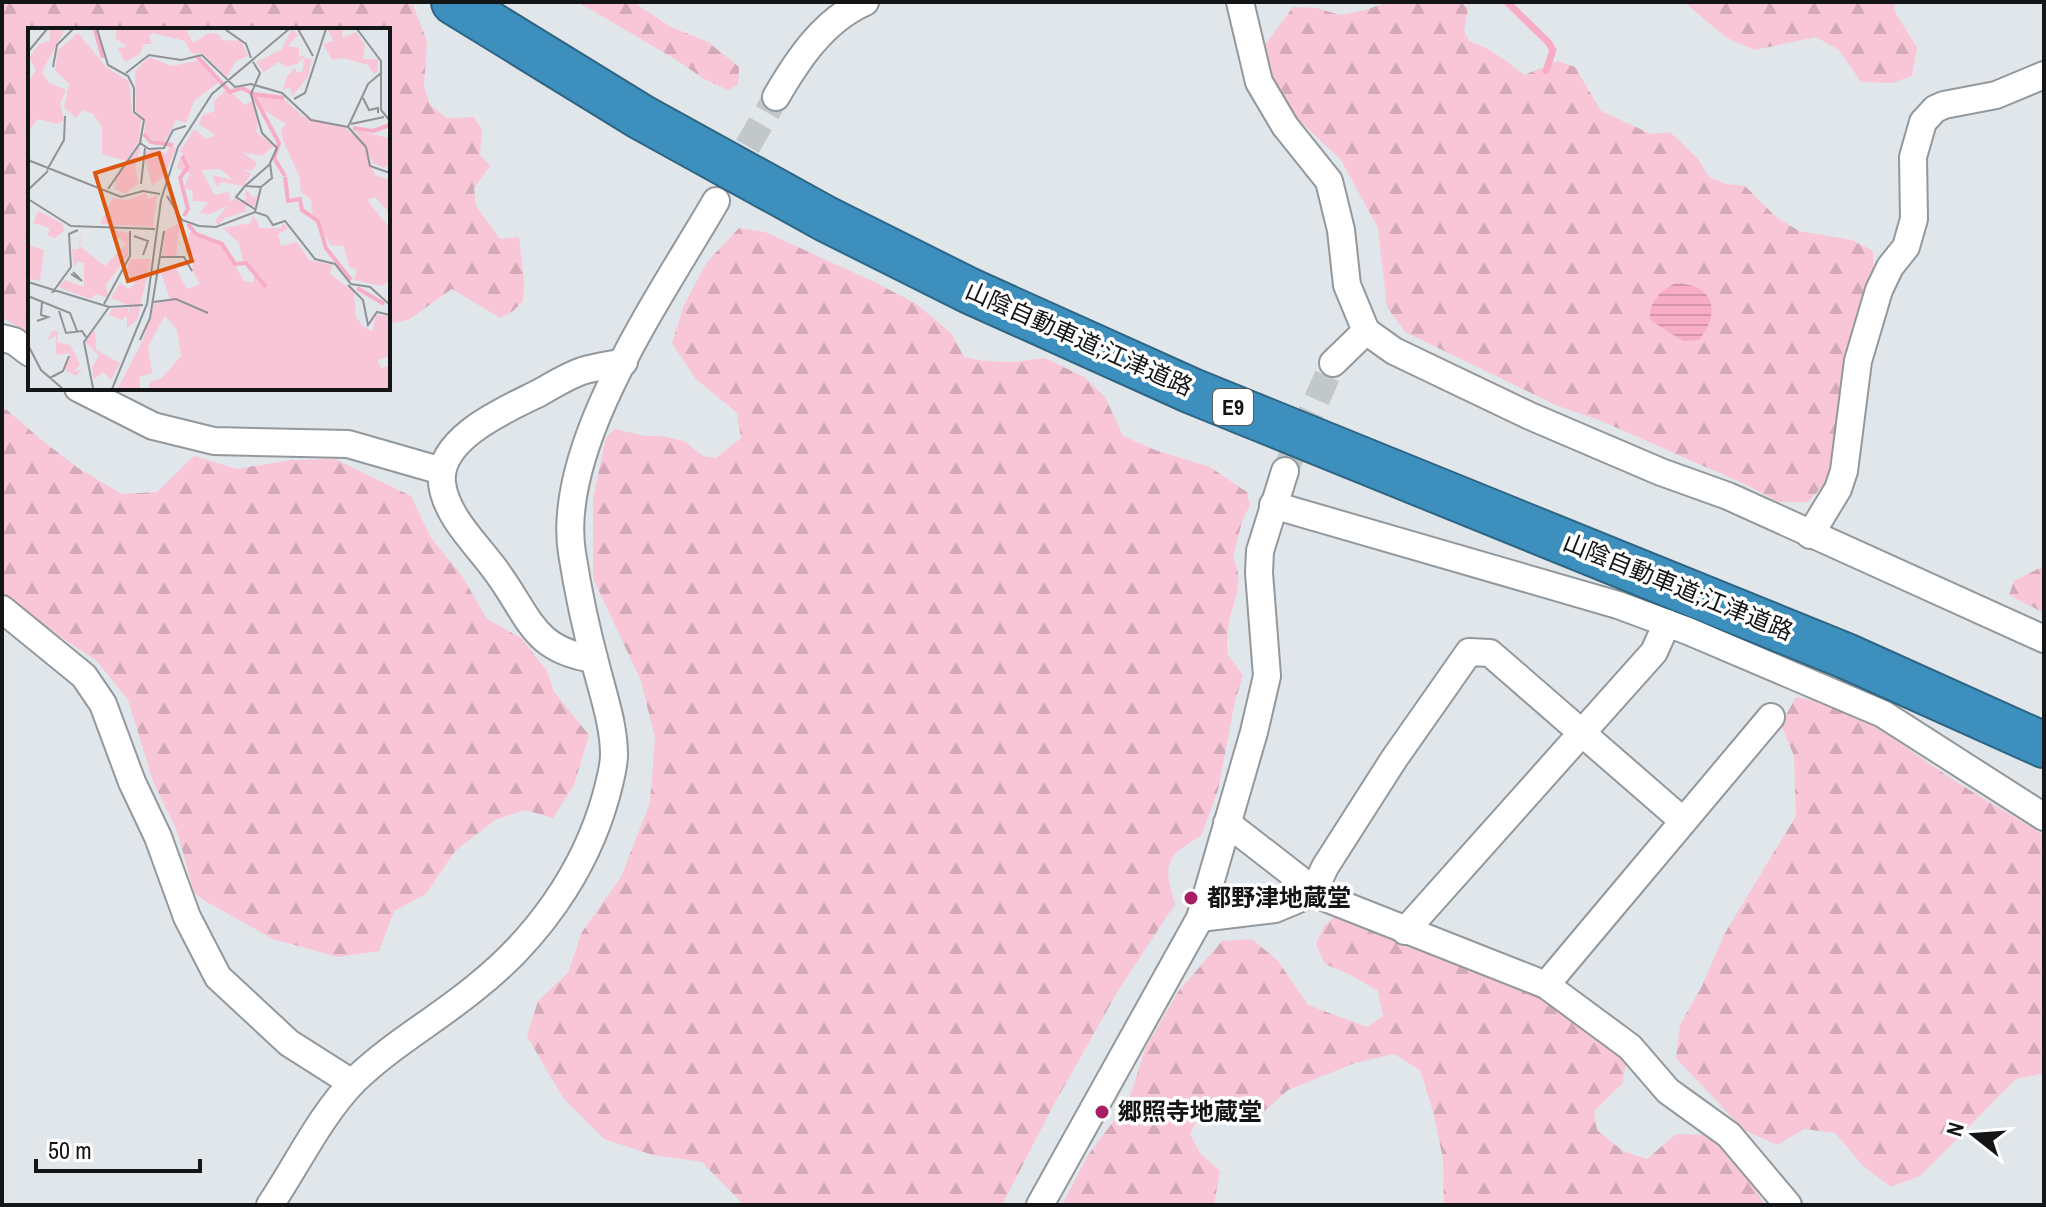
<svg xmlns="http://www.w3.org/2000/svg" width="2046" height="1207" font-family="'Archivo Narrow','Noto Sans JP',sans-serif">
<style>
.forest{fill:url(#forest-firs)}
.water{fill:url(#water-rules)}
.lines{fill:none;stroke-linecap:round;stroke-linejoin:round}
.stream{stroke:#f8adc7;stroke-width:7}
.minor-tunnel{stroke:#c2c7ca;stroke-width:26;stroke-dasharray:26 13;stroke-linecap:butt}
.minor-casing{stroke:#93989c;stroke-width:30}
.motorway-casing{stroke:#2e6584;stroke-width:48}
.minor{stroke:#fff;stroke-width:26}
.motorway{stroke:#3d90be;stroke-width:44}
.poi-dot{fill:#a71d62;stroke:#fff;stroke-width:3}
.labels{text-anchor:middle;stroke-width:7;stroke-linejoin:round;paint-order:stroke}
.shield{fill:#fff;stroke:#5a5b5d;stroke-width:2}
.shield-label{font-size:22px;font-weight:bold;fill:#131517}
.street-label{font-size:24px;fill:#131517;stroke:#fff}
.poi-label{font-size:24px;font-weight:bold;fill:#131517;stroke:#fff;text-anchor:start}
.inset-river{fill:none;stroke:#f8adc7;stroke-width:4}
.inset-road{fill:none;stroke:#8f9296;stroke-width:2}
.view{fill:#dd560d;fill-opacity:0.15;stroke:#dd560d;stroke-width:4}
.inset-edge{fill:none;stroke:#131517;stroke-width:4}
</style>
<defs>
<pattern id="forest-firs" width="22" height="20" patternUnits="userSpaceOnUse" patternTransform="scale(2)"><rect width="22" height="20" fill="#f8c6d7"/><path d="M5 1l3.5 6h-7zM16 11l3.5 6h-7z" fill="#d4a9b8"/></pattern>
<pattern id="water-rules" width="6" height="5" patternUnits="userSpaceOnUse" patternTransform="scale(2)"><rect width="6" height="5" fill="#f8adc7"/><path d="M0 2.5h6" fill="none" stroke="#d494aa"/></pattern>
</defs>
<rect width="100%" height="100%" fill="#e1e6ea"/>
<g class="forest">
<path d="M2,2H399L413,5L427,41L424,87L430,105L447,118L474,117L482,130L480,155L490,166L474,188L476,206L500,239L519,237L524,281L523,301L513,311L500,318L452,289L408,320L388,324V30H30V334L2,317Z"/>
<path d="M578,2H633L671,27L708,42L739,67L738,85L728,90L704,79L678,61Z"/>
<path d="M1389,2H1460L1468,8L1464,31L1469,41C1490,48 1507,61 1524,75L1558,61L1575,67L1601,111L1651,134L1670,132L1698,159L1709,177L1726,184L1745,186L1776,217L1799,231L1852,240L1873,251V277L1845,417L1827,481L1808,502H1778L1749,486L1599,420L1558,406L1405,332L1387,307L1378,228L1341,160L1284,106L1264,64V46L1293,7L1317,8L1340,15L1362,11Z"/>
<path d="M1684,2H1894L1895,12L1917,48L1912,76L1892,83L1861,82L1839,50L1816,37L1755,50L1727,38Z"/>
<path d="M739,228L765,232L870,280L915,303L951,333L964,357L984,361L1013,362L1045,358L1084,377L1105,397L1123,436L1155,450L1210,467L1247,492L1250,505L1242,521L1233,558C1246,585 1232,601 1228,628C1227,636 1227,645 1227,654L1243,675L1235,701L1218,790L1201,836C1164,858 1163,864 1175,904L1119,989L1052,1108L1002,1205H744L702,1162L653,1155L604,1139L563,1098L527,1036L538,1001L568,973L582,932L621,877L650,803L655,738L641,681L593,578V498L606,438L615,429L645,436H662L684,441L703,456L716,458L741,438L737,413L696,379L672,343L684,305L707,262Z"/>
<path d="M2,406L44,442L78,468L122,494L157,492L194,456L237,469L291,460L335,459L411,496L431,538L462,576L487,619L521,638L547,671L554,692L589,735L574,785L553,818L525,810L495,820L455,851L426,894L394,911L379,951L338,957L273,939L202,899L194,892L177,831L153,781L128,700L97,661L14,606L2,594Z"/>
<path d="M2044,566V613L2009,595L2014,581Z"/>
<path d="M1796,697C1852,704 1897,742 1943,773C1976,795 2010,814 2044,835V1073L2016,1079L1920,1176L1891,1187L1863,1166L1835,1133L1804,1129L1777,1145L1744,1130L1676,1058L1680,1025L1701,988L1725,933L1796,816L1794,756L1781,724Z"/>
<path d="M1335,916L1378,930L1546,999L1610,1045L1626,1063L1622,1084L1594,1111L1597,1130L1623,1151L1647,1159L1676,1134L1707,1135L1736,1154L1764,1205H1444L1443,1159L1433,1111L1420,1070L1394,1054L1355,1063L1288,1090L1260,1115L1200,1112L1190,1134L1200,1153L1220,1171L1214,1205H1062L1088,1155L1128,1102L1146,1047L1178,992L1222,941L1252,939L1278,961L1308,1005L1367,1027L1383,1016L1378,991L1351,975L1325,964L1316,944L1324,926Z"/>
</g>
<path class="water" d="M1676,283C1715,285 1721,312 1699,340L1683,341L1650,320C1648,302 1661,290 1676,283Z"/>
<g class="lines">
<path class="stream" d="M1507,2L1548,42L1553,50L1546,71"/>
<g class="minor-tunnel">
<path d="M728,180L776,97"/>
<path d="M1285,471L1333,363"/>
</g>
<defs>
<g id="minor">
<path d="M1240,2L1259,82L1285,126L1329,181L1341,230L1347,285L1366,331L1333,363"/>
<path d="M776,97C798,59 824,20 865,2"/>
<path d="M1366,331L1394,351L1530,416L1661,472L1728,496L2044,639"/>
<path d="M2,338L14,341L30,353"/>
<path d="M78,388L153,426L214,441L348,444L442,471"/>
<path d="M1273,505L1618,605L1688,631L1883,714L2044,817"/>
<path d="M1810,535L1838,489L1844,471L1858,361L1879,290L1890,267L1906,247L1914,219L1913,157L1923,122L1935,109L1944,105L1996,95L2044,75"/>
<path d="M2,609L84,676L103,704L132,782L158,837L187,917L218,977L289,1043L352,1083"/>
<path d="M594,659C534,650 531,620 499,575C480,547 446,518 442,483C437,438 507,409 539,393C552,386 567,376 582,371C595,367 610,365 624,362"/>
<path d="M1227,823L1298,878L1313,893L1325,867L1394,759L1469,652L1490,653L1682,820"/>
<path d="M1200,918L1275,909L1313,893L1546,985L1630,1047L1668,1091L1729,1135L1788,1205"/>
<path d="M1405,931L1654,652L1667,623"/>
<path d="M1546,985L1771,717"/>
<path d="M270,1205C297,1165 321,1114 355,1080C391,1045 436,1020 475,988C536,940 585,872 606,796C609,784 614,768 614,755C614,725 603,694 596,666C586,629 578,591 572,553C555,445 663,293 716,201"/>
<path d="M1040,1205L1200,918L1254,732L1267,676L1259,573L1260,551L1285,471"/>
</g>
<path id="motorway" d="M454,2L641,117L826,219L970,291L1192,391L1846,656L2044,745"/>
</defs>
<use href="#minor" class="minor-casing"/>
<use href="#motorway" class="motorway-casing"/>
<use href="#minor" class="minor"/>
<use href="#motorway" class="motorway"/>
</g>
<g class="poi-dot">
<circle cx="1191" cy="898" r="8"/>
<circle cx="1102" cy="1112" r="8"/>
</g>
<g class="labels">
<rect class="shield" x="1213" y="389" width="40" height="36" rx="6"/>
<g class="shield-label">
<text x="1233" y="415">E9</text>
</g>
<g class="street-label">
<text transform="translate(1079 339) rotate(24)" y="8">山陰自動車道;江津道路</text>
<text transform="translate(1678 587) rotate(22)" y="8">山陰自動車道;江津道路</text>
</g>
<g class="poi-label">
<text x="1207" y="906">都野津地蔵堂</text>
<text x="1118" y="1120">郷照寺地蔵堂</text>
</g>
</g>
<g transform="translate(28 28)">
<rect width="362" height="362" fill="#e1e6ea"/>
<path d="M22,1L36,3L14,44L21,55L38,62L32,76L36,92L30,96L9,91L0,105V54L8,42L1,30L11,16L22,13ZM89,1H158L165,15L180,5L191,6L194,12L213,13L220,28L208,33L199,49L174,25H163L157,13L125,5L121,8L124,16H116L112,26L97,34L90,20L99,19L87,10ZM264,1L270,7L260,18L271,20V29L278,27L269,36L259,39L250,34L236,44L228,34L253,22ZM300,1H315L314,10L328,4L337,17L335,31H350V43L346,46L340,37L315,30L304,32L295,16L305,13ZM50,5L79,40L101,53L104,85L113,91L111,113L98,133L74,126V99L65,86L54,82L48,90L36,79L41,56L27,42L30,22ZM121,29L144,38L172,32L191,54L166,73L158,95L148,92L136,116L116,107L117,94L108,83L107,43ZM276,30L284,31L280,49L264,68L262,59L255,62L259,48L267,40L269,45L275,43ZM199,60L217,77L224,73L231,91L228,104L246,118L234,128L214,124L229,135L225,142H217L223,146L215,158L194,154L189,159L184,147L206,152L192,141L174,142L186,167L201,164L202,173L208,170L212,175L218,171L217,161L226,170L230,166L228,178H218V183L226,181L197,190L190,197L187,193L199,178L182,186L171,185L181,174L165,173L164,162L156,160L162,145L149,140L153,128L154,134L162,136L152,123L166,101L178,111L187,107L171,96L175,87L187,83L186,74ZM234,67L253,68L274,88L315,98L335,115L347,147L362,152V185L347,169L339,172L362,201V252L354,258L326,252L329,242L321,238L316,218L303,217L284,188L283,172L273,164L272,150L255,113L253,101L258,96L234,81L230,70ZM327,102L360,110L362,136L356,140L345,135ZM113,117L107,139L111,155L97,166L87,161V150ZM142,117L148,120L136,148L124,158L116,125L126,121L138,126ZM118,165L120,171L129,167L125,199L72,196L85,170L99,172ZM225,187L232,200H253L255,195L260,200L250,207L253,218L269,214L281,232L304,237L302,246L326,264L328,289L335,298L344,304L348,287L362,288V327L349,333L353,340L362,338V361H121L122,354L134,350L153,328L149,302L137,288L120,318L124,345L111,349L112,361L90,360L115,312L126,276L142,271L132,241L148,240L159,261L172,256L164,242L167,228L157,225L162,204L195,216L216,253L226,254V243L215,234L211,215L195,200L223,195ZM152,194L148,228L134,229L137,203ZM53,201L52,218L77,238L98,216L81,201L101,205L100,228L78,257L80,270L68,266L63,271L30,259L37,252L56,259V235L50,233L46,239L44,221H51ZM102,231H123L109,292L99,300V288L94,292L81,287L84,281L100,280V287L102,279L109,281L83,270L92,255L101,261L107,255L99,244ZM67,302L68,322L92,335L83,352L75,344L66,351L64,339L71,328L57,313ZM24,303H30L29,314L42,317L52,336L46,344L55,341L47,348L36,341L42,325L28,327V307L19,313Z" fill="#f8c6d7"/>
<path d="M10,183L34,195L36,203L27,210L19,207L22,200L5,195Z" fill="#f8c6d7"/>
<path d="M0,217L16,222L12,253L0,251Z" fill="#f8c6d7"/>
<path class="inset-river" d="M67,2L75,30M168,27L202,64L214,60L225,66L251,115L246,130L257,148M225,66L256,70M325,100L345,103L362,97M116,106L123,114L145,117M154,128L160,139L152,150L160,181L156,188M257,149L260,173L272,171L274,182L290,193L298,220L323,252M160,196L168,206L194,216L207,236L218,235L238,259M329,260L356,276"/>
<path class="inset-road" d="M69,1L80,37L100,48L106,60V84L116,92L112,115L80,161M270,1L285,28M329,1L353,33V82L362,93M198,2L218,16L223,30M0,24L19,1M225,34L232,45L223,66L234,105L249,120L242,135L244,150L233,159L227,184M25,39L29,17L45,1M98,45L121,27L153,32L174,27L207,59L223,56L254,65L283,92L320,99L338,119L342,138L362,145M335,70L341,82L350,80V85M266,71L277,65L298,1M323,96L356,89M320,99L340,56L354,44M112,115L121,121L136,120L145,102L158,98M0,132L93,169L115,163L132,166M19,142L36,112L37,88M113,156L117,120M217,158L208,169L228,182M233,159L217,158L242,136M0,162L20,143M139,168L154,192L171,198L188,199L227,184L239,188L245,197L257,193L287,231L307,236L323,256L342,259L362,277M0,171L43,198L127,201M106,208L120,213L115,227M132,229H156L164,243M43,246L54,253L45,244M0,254L81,279L115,277M320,257L335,272L340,297L349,284L362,287M24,265L43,239L41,206L50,202M0,268L42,285L49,303M125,274L148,271L180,285M76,276L102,228V203M31,283L38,305L54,303L58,309M9,293L20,289L13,287L14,274M112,312L122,290L136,203M0,317L13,342L35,361M22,350L35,343L41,328M65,360L56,314L81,279M84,361L119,276L133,172L150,119L184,66L261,1"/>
<path class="view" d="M131,125L164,233L100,253L67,145Z"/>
<rect width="362" height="362" class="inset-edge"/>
</g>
<rect width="2046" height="1207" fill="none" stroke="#131517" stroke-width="8"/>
<g transform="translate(1974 1135) rotate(287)" stroke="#ffffff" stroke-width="6" paint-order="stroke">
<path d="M0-6L14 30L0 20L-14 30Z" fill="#131517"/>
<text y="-12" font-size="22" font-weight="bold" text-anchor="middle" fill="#131517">N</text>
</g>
<path d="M36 1159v12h164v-12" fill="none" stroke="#131517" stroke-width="4"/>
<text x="48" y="1159" font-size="24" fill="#131517" stroke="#ffffff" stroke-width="6" paint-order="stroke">50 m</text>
</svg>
